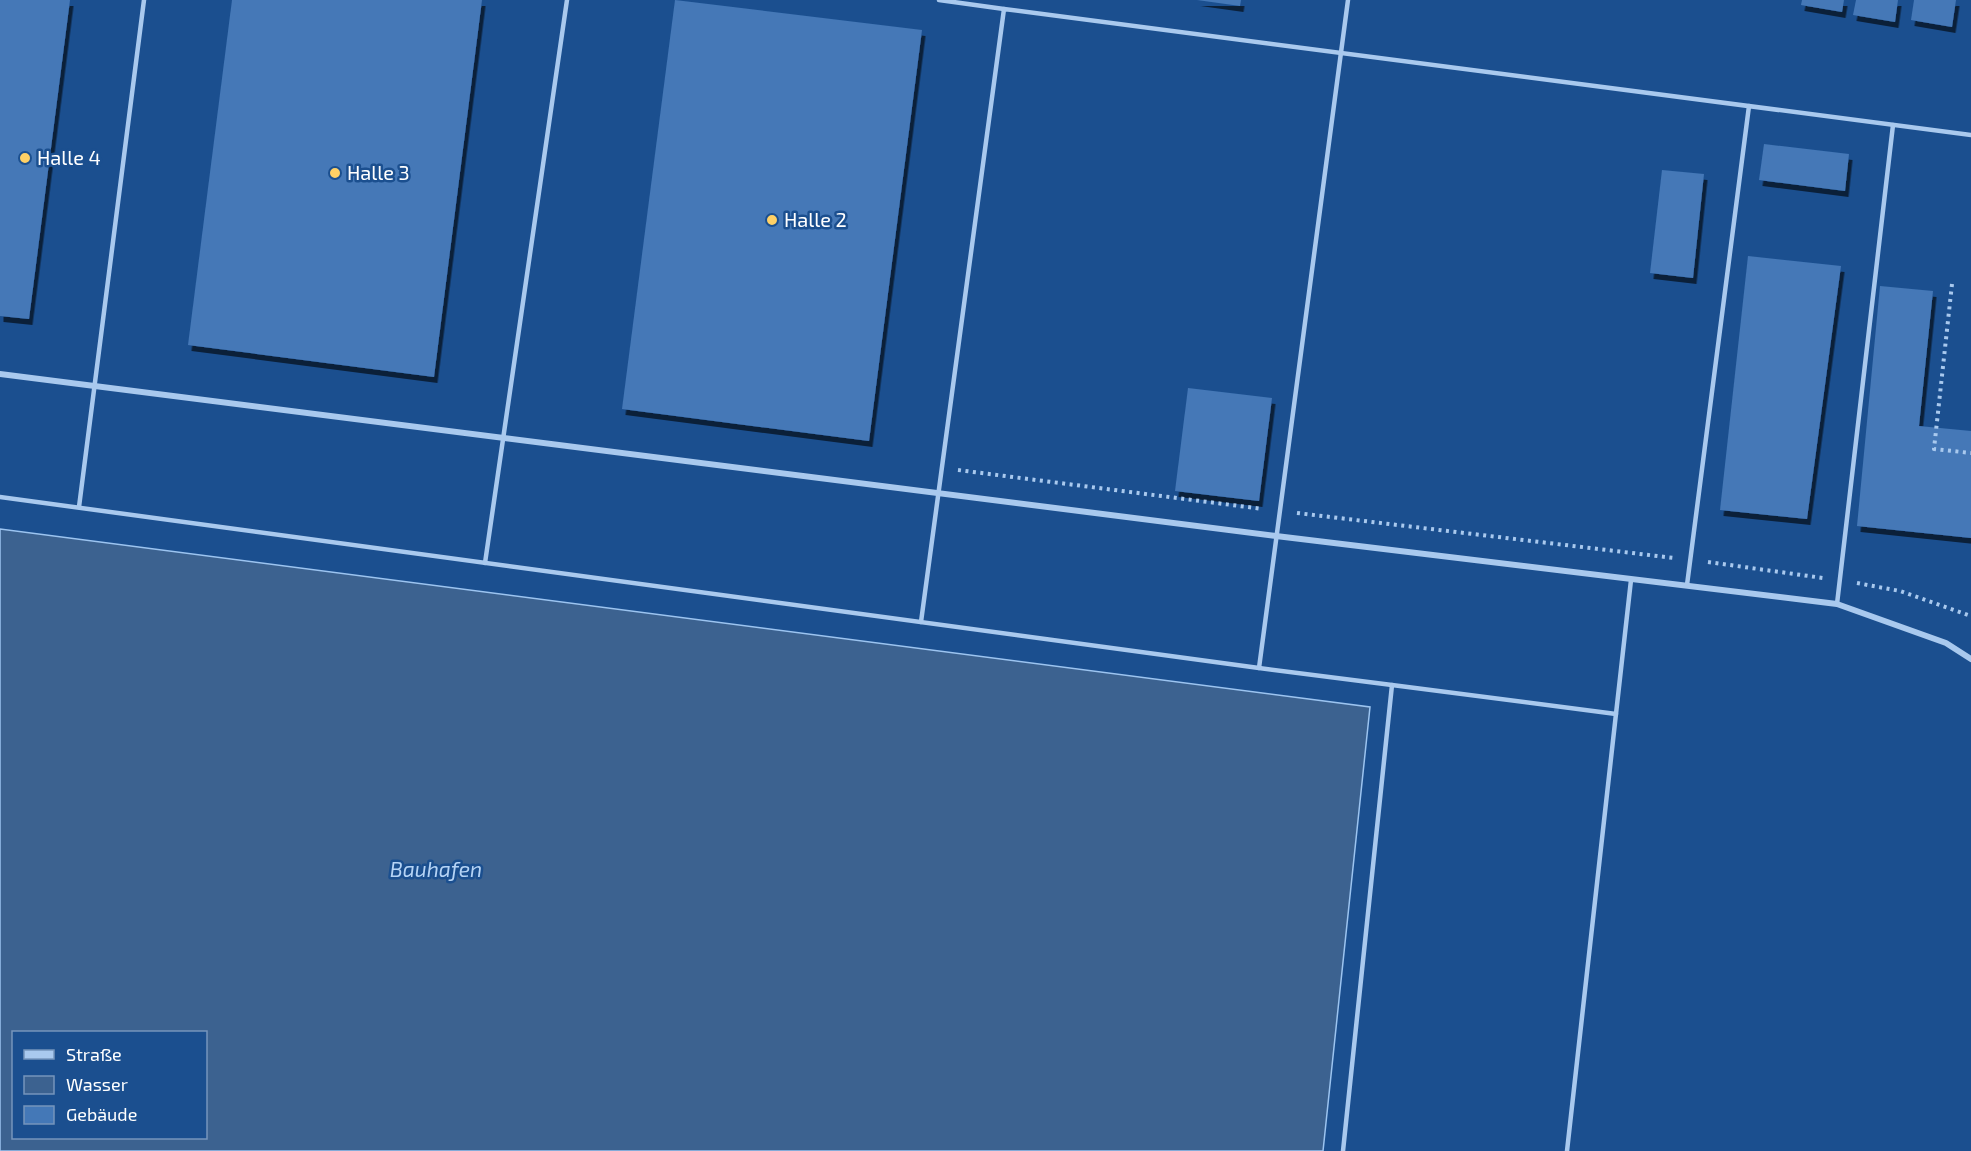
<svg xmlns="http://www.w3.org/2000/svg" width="1971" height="1151" font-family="'Exo 2',sans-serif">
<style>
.water{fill:#3c6290;stroke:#9cc4f0;stroke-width:1.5;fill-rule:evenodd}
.building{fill:#4478b7;filter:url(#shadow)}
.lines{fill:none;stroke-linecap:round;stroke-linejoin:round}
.path{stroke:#a9c9ee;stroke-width:4;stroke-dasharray:3 4.5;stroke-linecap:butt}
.lane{stroke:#a9c9ee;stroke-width:4.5}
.street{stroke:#a9c9ee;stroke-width:6}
.poi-dot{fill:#ffd166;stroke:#1b4f8f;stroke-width:2}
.labels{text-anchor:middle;stroke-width:5;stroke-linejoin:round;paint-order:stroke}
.poi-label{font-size:20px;fill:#fff;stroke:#1b4f8f;text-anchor:start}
.water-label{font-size:21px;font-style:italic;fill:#b5d3f5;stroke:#1b4f8f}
</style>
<defs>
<filter id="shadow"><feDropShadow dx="3.5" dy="6" stdDeviation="0" flood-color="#0009"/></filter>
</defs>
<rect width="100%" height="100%" fill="#1b4f8f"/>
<path class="water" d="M0,529L1370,707L1323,1151H0ZM14,1032H206V1138H14Z"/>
<g class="building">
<path d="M0,0H70L29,319L0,316Z"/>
<path d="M232,0H482L434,377L188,345Z"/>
<path d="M675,0L922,30L869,441L622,409Z"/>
<path d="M1197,0H1241L1240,6Z"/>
<path d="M1802,0H1844L1842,12L1801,5Z"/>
<path d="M1856,0H1898L1895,22L1853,15Z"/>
<path d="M1914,0H1956L1952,27L1911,20Z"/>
<path d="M1764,144L1849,154L1845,191L1759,180Z"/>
<path d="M1662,170L1704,174L1693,278L1650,273Z"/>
<path d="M1748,256L1841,266L1807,519L1720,510Z"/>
<path d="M1880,286L1933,291L1919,426L1971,431V538L1857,526Z"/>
<path d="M1188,388L1272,398L1259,501L1175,491Z"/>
</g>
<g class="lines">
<g class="path">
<path d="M1952,284L1934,449L1971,453"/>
<path d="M958,470L1263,509"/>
<path d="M1297,513L1674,558"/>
<path d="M1708,562L1823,578"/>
<path d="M1857,583L1900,591L1971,616"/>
</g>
<g class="lane">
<path d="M939,0L1004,9"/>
<path d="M0,497L1259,668L1348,0"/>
<path d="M79,507L144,0"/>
<path d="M485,563L567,0"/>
<path d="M1687,585L1749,106"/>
<path d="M1837,604L1893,125"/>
<path d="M921,622L1004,9L1971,135"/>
<path d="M1259,668L1392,685L1343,1151"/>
<path d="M1392,685L1616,714"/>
<path d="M1567,1151L1631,580"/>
</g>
<path class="street" d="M0,374L1276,536L1837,604L1946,643L1971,659"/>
</g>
<g class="poi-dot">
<circle cx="25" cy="158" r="6"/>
<circle cx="335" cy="173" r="6"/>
<circle cx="772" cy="220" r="6"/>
</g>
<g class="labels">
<g class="poi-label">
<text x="37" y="165">Halle 4</text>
<text x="347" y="180">Halle 3</text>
<text x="784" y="227">Halle 2</text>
</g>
<g class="water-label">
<text x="436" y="877">Bauhafen</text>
</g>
</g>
<rect x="12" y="1031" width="195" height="108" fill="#1b4f8f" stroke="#7695bc" stroke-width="1.5"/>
<rect x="24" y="1050" width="30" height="9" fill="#a9c9ee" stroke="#7695bc" stroke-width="1.5"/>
<text x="66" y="1061" font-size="18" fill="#ffffff">Straße</text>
<rect x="24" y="1076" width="30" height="18" fill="#3c6290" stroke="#7695bc" stroke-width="1.5"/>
<text x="66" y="1091" font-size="18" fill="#ffffff">Wasser</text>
<rect x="24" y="1106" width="30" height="18" fill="#4478b7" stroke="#7695bc" stroke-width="1.5"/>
<text x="66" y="1121" font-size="18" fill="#ffffff">Gebäude</text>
</svg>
